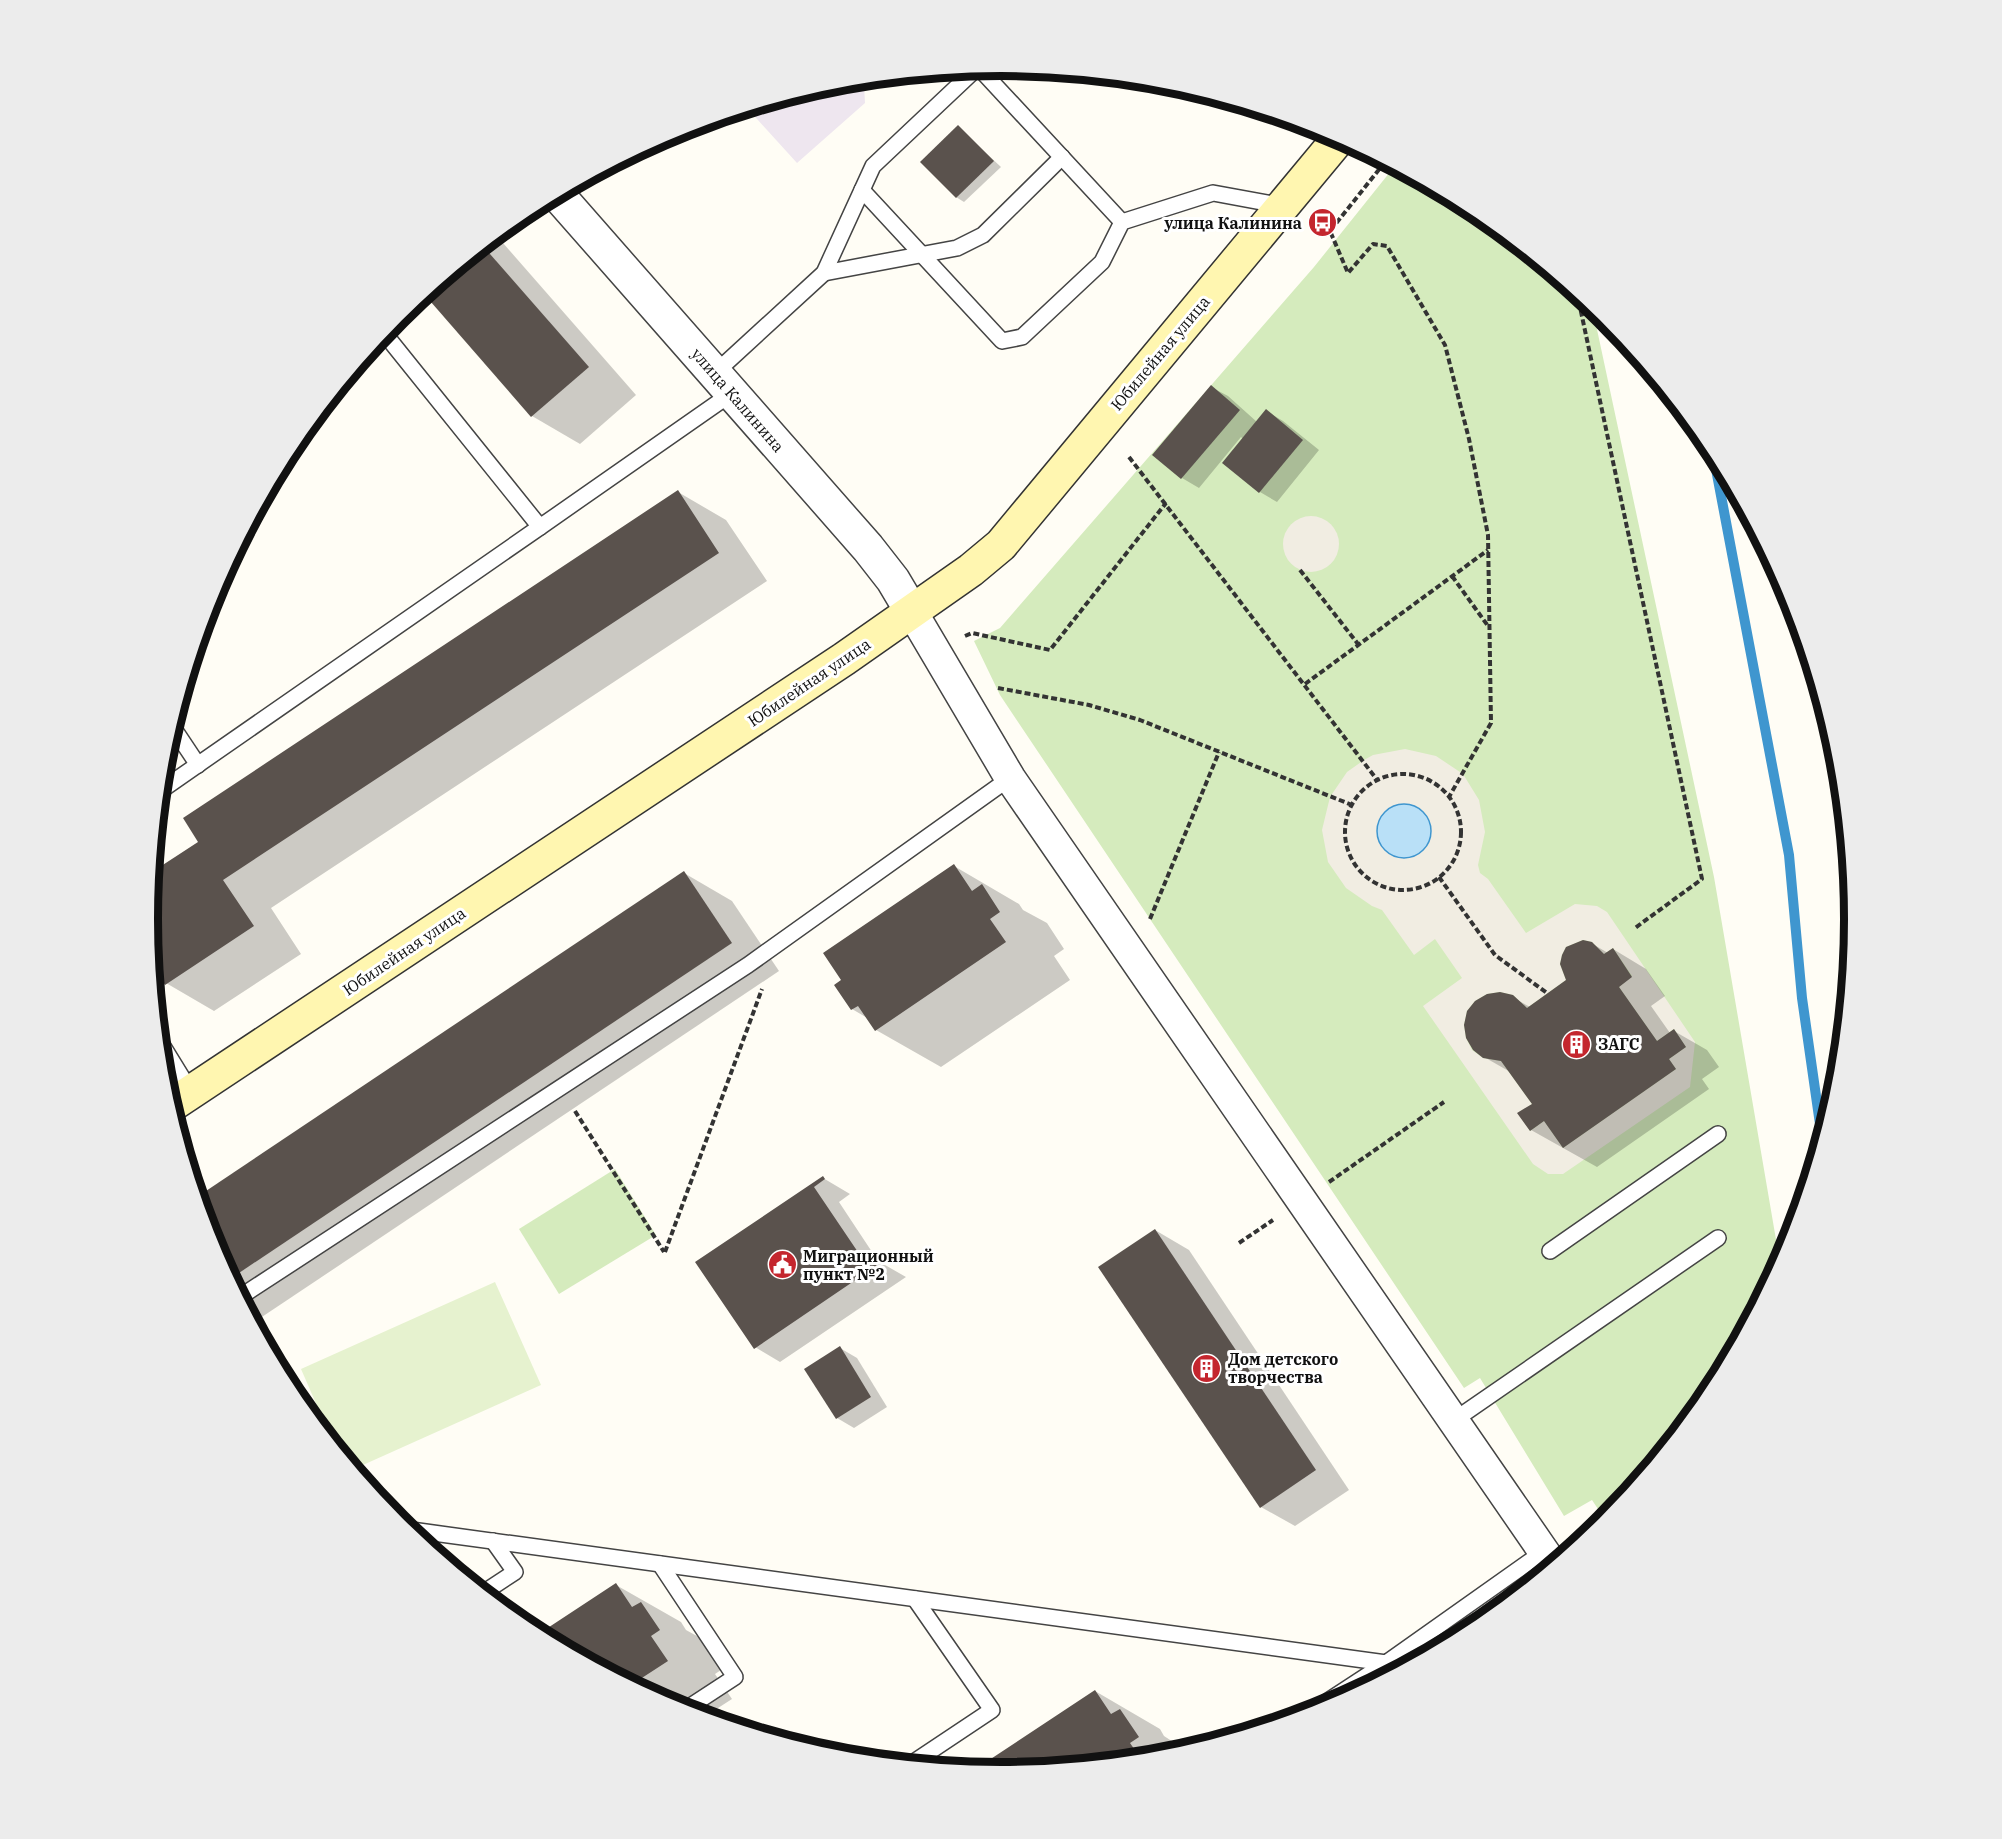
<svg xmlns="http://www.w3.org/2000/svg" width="2002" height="1839" font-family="'IBM Plex Serif',serif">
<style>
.industrial{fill:#eee6ef}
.green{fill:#d5ebbd}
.pitch{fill:#e6f2cf}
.plaza{fill:#f1ede2;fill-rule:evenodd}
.water{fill:#b9e0f7;stroke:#3f96cf;stroke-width:1.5}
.shadow{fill:#0003}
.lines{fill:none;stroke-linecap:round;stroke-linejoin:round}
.stream{stroke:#3f96cf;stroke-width:10}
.building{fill:#5a524d}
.service-casing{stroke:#444;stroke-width:18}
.minor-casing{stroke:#444;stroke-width:33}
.tertiary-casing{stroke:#444;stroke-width:36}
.secondary-casing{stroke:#333;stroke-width:36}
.path{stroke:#333;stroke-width:4;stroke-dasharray:6 3;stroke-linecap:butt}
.service{stroke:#fff;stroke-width:15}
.minor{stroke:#fff;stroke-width:30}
.tertiary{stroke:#fff;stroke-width:33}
.secondary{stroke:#fff6b0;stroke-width:33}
.labels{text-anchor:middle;stroke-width:6;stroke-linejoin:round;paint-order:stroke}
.poi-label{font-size:16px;font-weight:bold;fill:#111;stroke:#fff;text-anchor:start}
.street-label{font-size:16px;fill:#111;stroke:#fff}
.rim{fill:none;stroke:#111;stroke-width:8}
</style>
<rect width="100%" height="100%" fill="#fffdf5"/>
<path class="industrial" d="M871,79L864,84L865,103L797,163L748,109L835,82Z"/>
<g class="green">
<path d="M1394,167L1475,210L1592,306L1714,877L1780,1263L1710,1394L1606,1521L1592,1500L1564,1516L1480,1378L1464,1388L1000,695L974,641L1000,628L1314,267Z"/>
<path d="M615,1169L656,1235L559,1294L519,1229Z"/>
</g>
<path class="pitch" d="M495,1282L541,1385L354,1469L335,1447L301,1369Z"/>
<g class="plaza">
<circle cx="1311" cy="544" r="28"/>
<path d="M1405,749L1436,756L1463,774L1479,800L1485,832L1478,865L1480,873L1488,879L1526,933L1575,904L1597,906L1607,912L1695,1042L1690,1087L1563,1174H1548L1533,1164L1423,1006L1462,978L1435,939L1414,955L1382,910L1372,906L1346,888L1328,862L1322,830L1330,797L1347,772L1364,760L1373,755ZM1583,940L1592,942L1604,954L1613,948L1632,976L1619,987L1657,1041L1674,1029L1686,1047L1669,1059L1676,1069L1563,1148L1544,1121L1530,1131L1518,1113L1532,1104L1501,1061L1483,1058L1472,1050L1466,1038L1464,1025L1467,1011L1475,1001L1487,994L1500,992L1513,995L1527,1008L1566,980L1560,964L1562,955L1566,947Z"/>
</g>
<circle class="water" cx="1404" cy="831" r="27"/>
<g class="shadow">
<path d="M1051,71L1074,73L1067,80Z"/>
<path d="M958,127L1001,167L964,202L956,197Z"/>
<path d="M496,235L636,395L580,444L532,416L425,293Z"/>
<path d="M1211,387L1228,396L1257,422L1266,411L1283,421L1319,450L1277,502L1260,492L1224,463L1243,439L1241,437L1199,488L1182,478Z"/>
<path d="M678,492L726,520L767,581L271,908L301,954L214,1011L166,983L152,962L148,919L152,874L201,842Z"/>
<path d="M954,866L1019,904L1023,910L1047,923L1064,949L1054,956L1070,980L941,1067L876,1030L869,1019L852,1009Z"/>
<path d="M684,873L732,901L779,971L253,1323L212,1246Z"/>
<path d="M1591,943L1608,953L1613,949L1646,969L1665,996L1651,1006L1670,1033L1674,1031L1707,1050L1719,1067L1702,1079L1709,1089L1597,1167L1531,1130L1534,1104L1512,1073L1484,1057L1512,997L1530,1007L1568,980Z"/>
<path d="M823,1178L850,1194L839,1202L878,1261L906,1277L780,1362L755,1347L698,1262Z"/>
<path d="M1155,1230L1189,1250L1349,1490L1295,1526L1261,1507Z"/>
<path d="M840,1348L857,1358L887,1407L854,1428L837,1418Z"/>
<path d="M616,1585L681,1622L686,1630L706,1641L724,1668L715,1674L732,1699L704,1717L674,1708L539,1636Z"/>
<path d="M1095,1691L1160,1729L1164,1736L1187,1751L1167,1757L1001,1773L977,1771Z"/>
</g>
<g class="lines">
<path class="stream" d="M1712,448L1789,855L1802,998L1822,1138"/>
</g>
<g class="building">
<path d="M958,125L994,161L956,198L920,162Z"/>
<path d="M483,246L589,367L531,417L424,294Z"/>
<path d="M1211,385L1240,410L1181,479L1152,455Z"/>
<path d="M1266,409L1303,440L1259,493L1222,463Z"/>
<path d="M678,490L719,553L223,880L254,926L165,985L152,965L148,919L152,872L198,842L183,818Z"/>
<path d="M954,864L972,891L982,884L1000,912L990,919L1006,942L875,1031L858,1006L851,1010L834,985L841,980L823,953Z"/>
<path d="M684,871L732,943L230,1279L212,1246L197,1197Z"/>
<path d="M1583,940L1592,942L1604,954L1613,948L1632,977L1619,987L1657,1041L1674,1029L1686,1047L1669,1059L1676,1069L1563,1148L1544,1121L1530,1131L1517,1113L1532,1104L1501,1061L1483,1058L1473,1050L1466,1038L1464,1025L1467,1011L1475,1001L1487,994L1500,992L1513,995L1527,1008L1566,980L1560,964L1562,955L1566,947Z"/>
<path d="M823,1176L825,1179L814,1187L868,1267L879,1259L882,1262L754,1349L695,1262Z"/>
<path d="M1155,1229L1316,1470L1260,1508L1098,1267Z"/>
<path d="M840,1346L871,1397L836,1419L804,1369Z"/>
<path d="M616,1583L632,1607L641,1602L660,1630L651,1636L668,1661L631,1685L537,1635Z"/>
<path d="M1095,1690L1111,1714L1120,1709L1139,1737L1130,1743L1141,1759L1001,1773L974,1770Z"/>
</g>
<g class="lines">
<defs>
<g id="service">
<path d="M979,68L1122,222"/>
<path d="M862,190L1002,341L1022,337L1102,262L1122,222L1213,193L1283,206"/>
<path d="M824,273L957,248L983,235L1062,157"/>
<path d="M384,333L540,527L732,393"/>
<path d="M715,373L824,273L873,166L977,68"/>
<path d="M172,726L198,765"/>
<path d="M160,791L540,527"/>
<path d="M159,1040L191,1092"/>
<path d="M1550,1251L1718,1134"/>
<path d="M240,1297L748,965L1010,778"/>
<path d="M1453,1421L1718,1238"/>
<path d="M404,1529L1386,1663L1543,1552"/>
<path d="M660,1564L735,1677L683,1711"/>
<path d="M483,1593L515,1572L493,1541"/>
<path d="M1308,1714L1386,1663L1393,1673"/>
<path d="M911,1764L992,1710L915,1599"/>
</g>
<path id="minor" d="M912,612L1010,778L1553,1565"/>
<path id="tertiary" d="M557,194L868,548L893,580L912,612"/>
<path id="secondary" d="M170,1106L844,659L971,570L1001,545L1340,137"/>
</defs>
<use href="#service" class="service-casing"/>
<use href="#minor" class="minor-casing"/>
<use href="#tertiary" class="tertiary-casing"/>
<use href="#secondary" class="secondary-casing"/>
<g class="path">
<path d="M1385,162L1330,231L1348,273L1373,244L1387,246L1445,345L1469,439L1488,535L1491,723L1449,797"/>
<path d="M1577,293L1702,879L1635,928"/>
<path d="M1129,457L1378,781"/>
<path d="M1300,570L1358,644"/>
<path d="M1452,576L1488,626"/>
<path d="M965,636L972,633L1050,650L1166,503"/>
<path d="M1305,684L1488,550"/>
<path d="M998,688L1089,705L1140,720L1352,805"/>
<circle cx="1403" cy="832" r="58"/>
<path d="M1439,877L1495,955L1547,993"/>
<path d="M1150,919L1219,752"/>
<path d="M575,1111L664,1252"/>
<path d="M1329,1182L1444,1102"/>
<path d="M1239,1243L1273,1220"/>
<path d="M665,1252L762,989"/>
</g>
<use href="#service" class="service"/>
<use href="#minor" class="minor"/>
<use href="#tertiary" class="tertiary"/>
<use href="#secondary" class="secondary"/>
</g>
<defs>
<symbol id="bus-disc" viewBox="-11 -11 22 22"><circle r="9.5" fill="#c4262e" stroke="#fff"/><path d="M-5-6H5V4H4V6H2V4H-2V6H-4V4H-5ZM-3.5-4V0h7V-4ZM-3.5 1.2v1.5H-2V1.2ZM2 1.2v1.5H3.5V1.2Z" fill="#fff"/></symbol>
<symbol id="building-disc" viewBox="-11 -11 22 22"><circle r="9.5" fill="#c4262e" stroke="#fff"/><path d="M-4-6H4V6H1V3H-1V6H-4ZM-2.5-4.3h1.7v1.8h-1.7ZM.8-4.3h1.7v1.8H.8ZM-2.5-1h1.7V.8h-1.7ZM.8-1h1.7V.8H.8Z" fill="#fff"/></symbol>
<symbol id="civic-disc" viewBox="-11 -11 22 22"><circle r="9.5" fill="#c4262e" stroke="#fff"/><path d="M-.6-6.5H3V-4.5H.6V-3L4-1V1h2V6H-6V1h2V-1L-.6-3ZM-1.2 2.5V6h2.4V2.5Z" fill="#fff"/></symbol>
</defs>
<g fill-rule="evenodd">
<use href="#bus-disc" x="1306" y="206" width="33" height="33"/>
<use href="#building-disc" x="1560" y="1028" width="33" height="33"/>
<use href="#civic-disc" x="766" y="1248" width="33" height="33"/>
<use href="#building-disc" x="1190" y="1352" width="33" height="33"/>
</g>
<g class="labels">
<g class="poi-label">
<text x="1302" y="229" text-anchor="end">улица Калинина</text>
<text x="1598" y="1050">ЗАГС</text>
<text x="803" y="1262">Миграционный<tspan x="803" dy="18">пункт №2</tspan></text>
<text x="1228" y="1365">Дом детского<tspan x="1228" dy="18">творчества</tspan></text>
</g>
<g class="street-label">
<text transform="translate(1160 353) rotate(-50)" y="6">Юбилейная улица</text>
<text transform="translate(738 400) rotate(49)" y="6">улица Калинина</text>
<text transform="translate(809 682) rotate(-34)" y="6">Юбилейная улица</text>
<text transform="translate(404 951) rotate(-34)" y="6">Юбилейная улица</text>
</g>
</g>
<path d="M0 0H2002V1839H0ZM158 919a843 843 0 1 1 1686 0a843 843 0 1 1-1686 0Z" fill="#ececec" fill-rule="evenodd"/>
<path class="rim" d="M158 919a843 843 0 1 1 1686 0a843 843 0 1 1-1686 0Z"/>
</svg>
